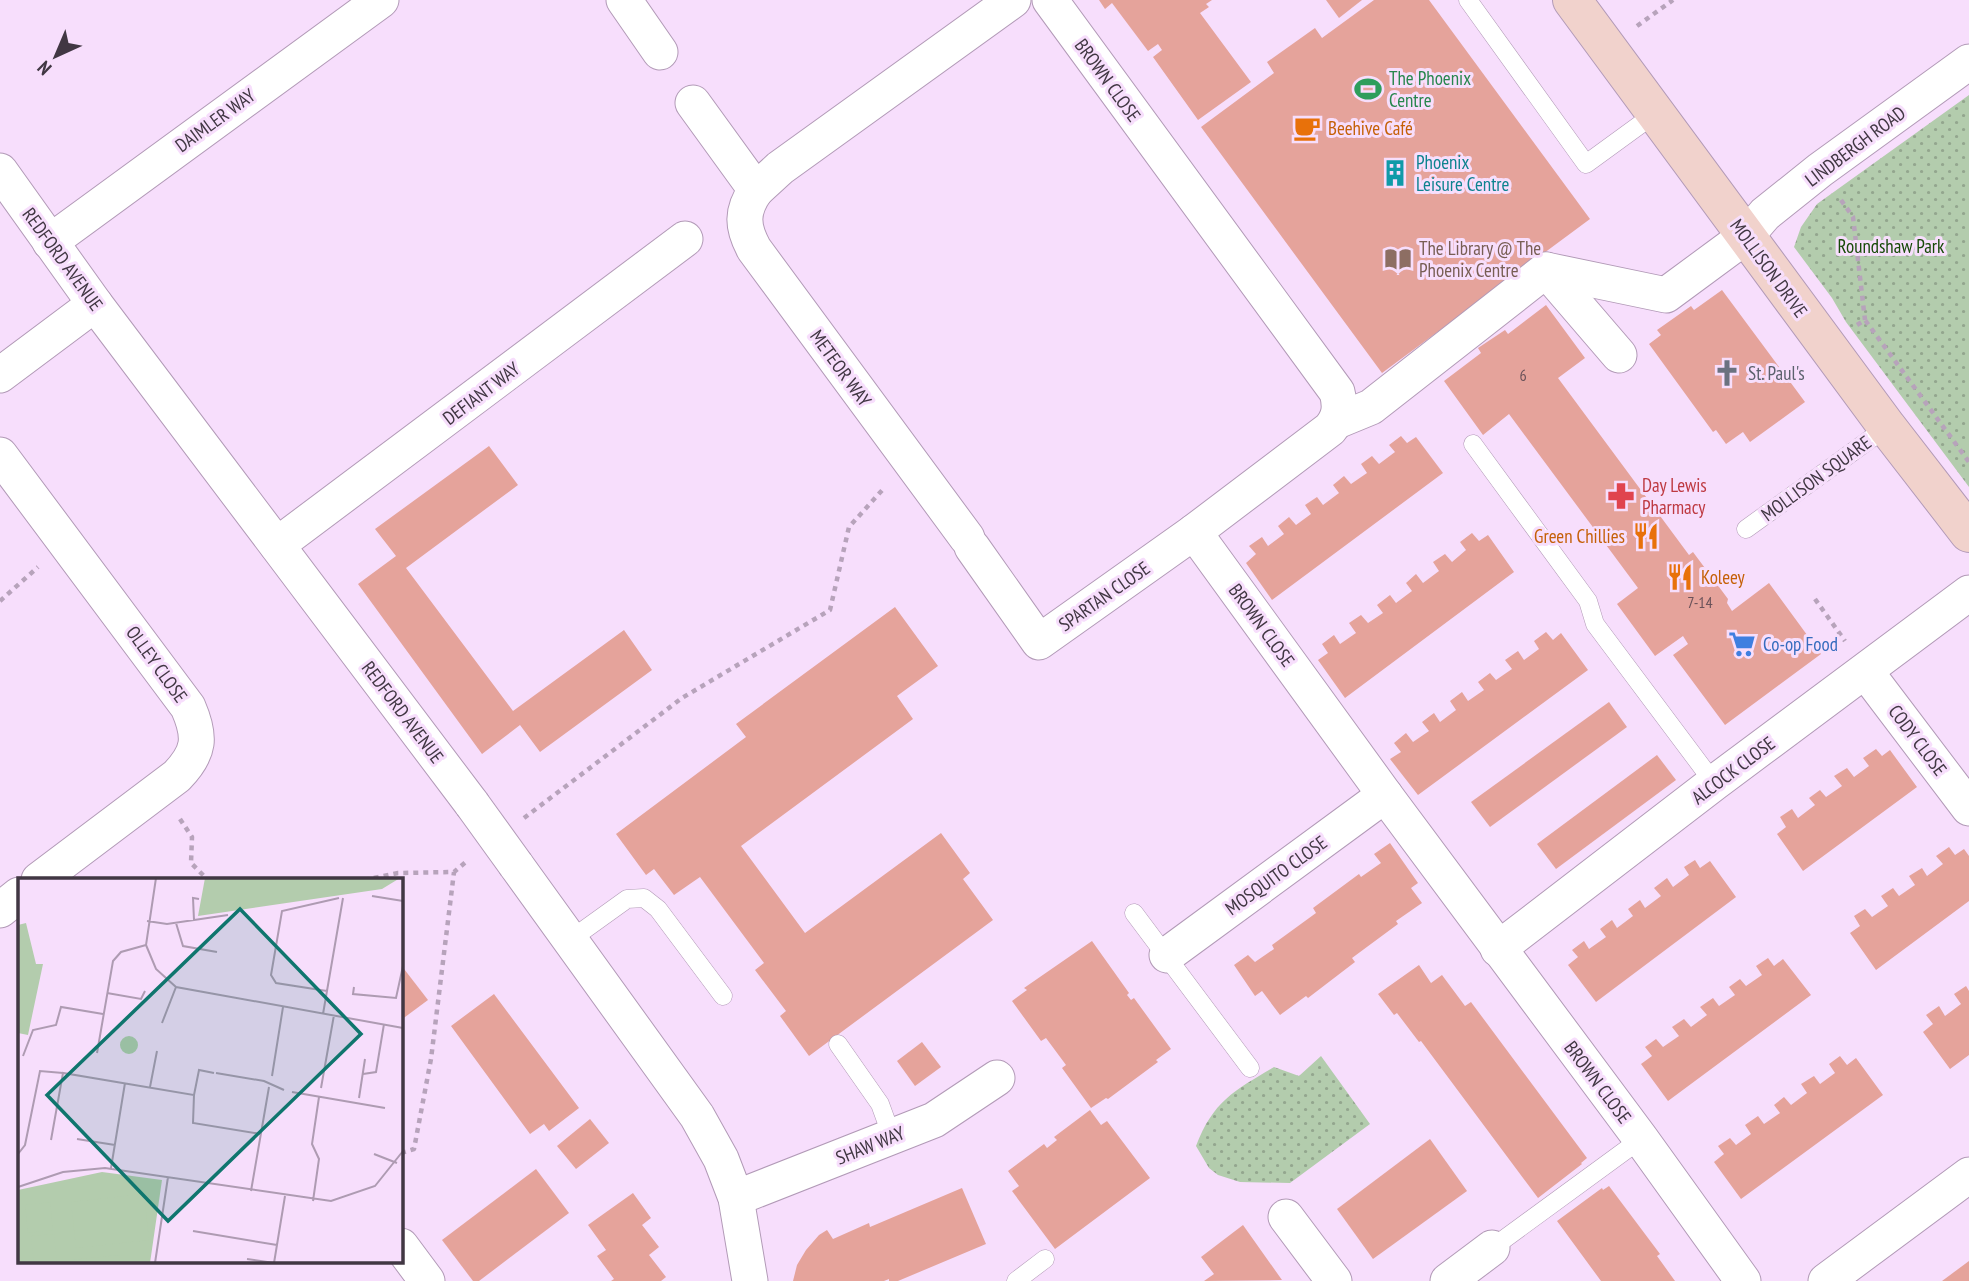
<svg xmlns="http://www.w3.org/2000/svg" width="1969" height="1281" font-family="'PT Sans Narrow',sans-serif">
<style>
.grass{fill:url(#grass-dots)}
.building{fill:#e5a39b}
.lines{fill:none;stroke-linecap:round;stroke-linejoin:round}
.lane-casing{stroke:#b29ab7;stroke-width:19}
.street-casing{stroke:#b29ab7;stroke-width:37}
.secondary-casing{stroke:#b29ab7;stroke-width:40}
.path{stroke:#b7a3bb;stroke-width:4.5;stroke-dasharray:5 5;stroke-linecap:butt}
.lane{stroke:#fff;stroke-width:18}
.street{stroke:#fff;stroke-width:35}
.secondary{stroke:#f1d2cc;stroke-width:38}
.street-bridge-casing{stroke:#b29ab7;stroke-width:37;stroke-linecap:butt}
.street-bridge{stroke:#fff;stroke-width:35}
.labels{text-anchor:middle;stroke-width:6;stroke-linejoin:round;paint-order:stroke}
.number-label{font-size:16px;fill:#6a5259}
.leisure-label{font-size:19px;fill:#27864d;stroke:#f7defc;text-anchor:start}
.street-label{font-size:19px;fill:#413743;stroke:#f7defc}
.food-label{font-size:19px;fill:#c56008;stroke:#f7defc;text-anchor:start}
.culture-label{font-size:19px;fill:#0d838f;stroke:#f7defc;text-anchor:start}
.park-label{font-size:19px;fill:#164a07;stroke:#f7defc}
.education-label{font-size:19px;fill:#785e54;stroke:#f7defc;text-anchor:start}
.worship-label{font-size:19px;fill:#5b616d;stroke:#f7defc;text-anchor:start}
.health-label{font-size:19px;fill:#be3a42;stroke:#f7defc;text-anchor:start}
.shop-label{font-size:19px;fill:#366cbe;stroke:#f7defc;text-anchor:start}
.inset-road{fill:none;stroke:#ae9bb2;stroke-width:2}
.view{fill:#0f766e;fill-opacity:0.15;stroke:#0f766e;stroke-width:3.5}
.inset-edge{fill:none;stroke:#413743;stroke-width:3.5}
</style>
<defs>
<pattern id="grass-dots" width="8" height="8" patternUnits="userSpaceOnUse" patternTransform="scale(1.75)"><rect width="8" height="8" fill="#b3ccad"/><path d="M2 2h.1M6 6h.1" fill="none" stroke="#93a68e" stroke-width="1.8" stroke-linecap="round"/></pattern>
</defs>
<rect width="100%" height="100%" fill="#f7defc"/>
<g class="grass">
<path d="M1969,95V487L1846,322L1832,298L1794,247L1801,227L1817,204Z"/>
<path d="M1321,1056L1370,1124L1290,1183L1240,1182L1218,1175L1209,1168L1196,1146C1213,1101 1235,1090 1274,1067L1299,1076Z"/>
</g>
<g class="building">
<path d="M1099,0H1212L1206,4L1209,7L1200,13L1251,82L1198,120L1153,57L1162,50L1158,44L1148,51L1112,3L1105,9Z"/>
<path d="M1326,0H1362L1339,18Z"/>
<path d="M1374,0H1429L1590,219L1382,373L1201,127L1274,73L1267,62L1315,28L1322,38Z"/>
<path d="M1722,290L1805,402L1750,442L1743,432L1726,444L1716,430L1713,432L1649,344L1661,335L1657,330L1691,306L1694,310Z"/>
<path d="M1546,305L1585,358L1558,378L1689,555L1693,552L1728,599L1727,603L1732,611L1769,583L1821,654L1725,725L1673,655L1688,644L1683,636L1655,656L1617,604L1638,588L1509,414L1483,435L1444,381L1481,353L1478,348L1505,330L1508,334Z"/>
<path d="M1401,436L1407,443L1416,437L1443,473L1272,600L1246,563L1256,554L1249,546L1262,537L1268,546L1284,534L1278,526L1289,517L1296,525L1311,514L1305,505L1317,497L1323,505L1339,493L1333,485L1344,476L1351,484L1367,473L1361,464L1372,456L1379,464L1395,452L1389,445Z"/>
<path d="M489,446L518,485L406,568L513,711L624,630L652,670L540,752L520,725L482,754L358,584L396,556L375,529Z"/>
<path d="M1472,533L1479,541L1488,535L1514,572L1345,698L1318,660L1328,653L1322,644L1334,635L1340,644L1356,633L1349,623L1361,615L1368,623L1383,613L1377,605L1390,595L1396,603L1412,591L1406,583L1416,574L1423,583L1439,571L1433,562L1445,554L1452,562L1466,550L1460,542Z"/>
<path d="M895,607L938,666L897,696L913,719L741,846L805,933L941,833L970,873L963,879L993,920L809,1056L780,1016L786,1011L755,970L764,963L700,877L674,895L654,869L646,875L616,834L746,737L736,724Z"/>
<path d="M1546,632L1553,640L1561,633L1588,670L1418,795L1390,759L1401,752L1394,743L1406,733L1413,742L1429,731L1422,722L1434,713L1440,722L1456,710L1450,701L1462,692L1468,701L1484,690L1478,682L1490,673L1496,680L1512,669L1505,660L1518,651L1524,660L1539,649L1534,641Z"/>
<path d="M1609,702L1627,727L1490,827L1471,802Z"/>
<path d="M1876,749L1882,756L1890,750L1917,787L1803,871L1777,834L1786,827L1780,817L1792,809L1798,818L1815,805L1809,798L1820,790L1826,797L1842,786L1834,776L1847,768L1854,777L1869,766L1863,758Z"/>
<path d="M1657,755L1676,780L1556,869L1537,844Z"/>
<path d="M1390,843L1418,883L1411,888L1422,903L1396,921L1398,924L1352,958L1355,962L1308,998L1306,996L1280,1015L1262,991L1255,996L1234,965L1248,955L1255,962L1274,949L1272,945L1316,913L1313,908L1359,874L1361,877L1381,863L1374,854Z"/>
<path d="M1949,847L1955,855L1964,849L1969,856V901L1876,970L1850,933L1860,926L1854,916L1865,909L1872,917L1888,906L1881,896L1893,888L1899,896L1915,885L1909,876L1922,868L1927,876L1943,864L1936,856Z"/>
<path d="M1695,860L1700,868L1710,861L1736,897L1596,1002L1568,965L1578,957L1572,950L1584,941L1589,949L1606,937L1600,929L1612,920L1617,928L1633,916L1628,909L1640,900L1645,908L1661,896L1654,888L1667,878L1673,887L1689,875L1684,867Z"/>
<path d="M1092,941L1129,993L1127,995L1131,1000L1134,998L1171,1049L1156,1060L1158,1062L1108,1099L1106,1098L1091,1108L1062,1068L1066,1065L1046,1038L1041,1041L1012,1001L1027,990L1024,988Z"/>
<path d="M1768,958L1774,966L1783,959L1811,995L1668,1101L1641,1064L1652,1056L1645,1047L1656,1039L1663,1047L1679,1036L1672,1027L1684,1019L1691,1027L1707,1015L1700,1007L1713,998L1719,1006L1735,995L1729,987L1740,979L1746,986L1762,975L1756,966Z"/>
<path d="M401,965L428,1000L401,1020Z"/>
<path d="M1419,965L1431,983L1442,975L1465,1006L1471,1002L1587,1158L1581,1163L1582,1164L1538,1198L1421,1041L1419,1042L1397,1013L1394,1015L1378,994Z"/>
<path d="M1966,986L1969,991V1055L1950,1069L1923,1032L1933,1024L1926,1015L1939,1006L1945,1016L1961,1004L1954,994Z"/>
<path d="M494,994L579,1108L549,1131L544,1124L530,1134L451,1026Z"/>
<path d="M922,1042L941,1067L915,1086L897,1061Z"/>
<path d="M1840,1056L1847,1065L1856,1058L1883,1095L1741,1199L1714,1162L1724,1154L1718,1146L1730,1138L1736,1145L1751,1134L1745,1125L1758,1116L1764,1124L1780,1113L1774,1105L1784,1097L1791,1105L1807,1093L1801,1084L1814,1076L1820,1084L1835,1073L1829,1064Z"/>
<path d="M1090,1110L1101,1125L1107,1121L1150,1178L1055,1249L1012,1191L1019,1186L1008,1171L1044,1144L1047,1148L1057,1140L1054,1137Z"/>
<path d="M590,1119L609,1143L576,1169L557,1146Z"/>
<path d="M1430,1139L1467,1191L1373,1259L1337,1209Z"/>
<path d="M536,1169L569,1213L479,1281H473L442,1240Z"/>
<path d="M1609,1186L1660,1254L1657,1256L1675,1281H1601L1557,1221L1602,1188L1603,1190Z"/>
<path d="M962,1188L986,1244L898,1281H889V1279L884,1281H793L797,1265L806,1250L819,1235L827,1230L833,1239L869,1223L870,1227Z"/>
<path d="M633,1193L651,1218L642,1225L659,1247L649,1255L666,1277L661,1281H611L614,1279L597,1256L606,1250L588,1225Z"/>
<path d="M1243,1225L1282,1280L1204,1281L1214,1274L1201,1257Z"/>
<path d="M1969,1261V1281H1942Z"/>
</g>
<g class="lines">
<defs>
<g id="lane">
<path d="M1468,0L1586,164L1656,113"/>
<path d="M1473,444L1588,601L1595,624L1714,783"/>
<path d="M1746,529L1887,427"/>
<path d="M1134,913L1250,1068"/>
<path d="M570,940L627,899L644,898L658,909L723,996"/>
<path d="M838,1044L880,1104L892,1137"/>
<path d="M1492,1248L1641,1139"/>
<path d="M1016,1281L1045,1259"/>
</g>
<g id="street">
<path d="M624,0L660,52"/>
<path d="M1050,0L1337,392C1341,407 1340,417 1330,429L1194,532L1385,795L1641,1139L1743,1281"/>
<path d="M693,103L756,190C741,211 742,227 754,249L967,538"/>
<path d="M0,171L95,304L472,804"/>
<path d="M756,190L780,168L1013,0"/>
<path d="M50,242L381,0"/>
<path d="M1546,270L1619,355"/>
<path d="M0,375L95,304"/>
<path d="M1337,421L1371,407L1546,270L1666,295L1746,236L1765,214L1820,170L1969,62"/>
<path d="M0,455L188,707C201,737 200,752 177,776L39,880"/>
<path d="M277,545L685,239"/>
<path d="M972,547L1039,642L1194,532"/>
<path d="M1866,672L1969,808"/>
<path d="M516,865L697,1116L721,1159L736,1198L750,1281"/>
<path d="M0,910L19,895"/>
<path d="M1498,949L1714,783L1969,593"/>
<path d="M1167,955L1385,795"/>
<path d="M736,1198L934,1120L997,1078"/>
<path d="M1286,1217L1334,1281"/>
<path d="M401,1246L427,1281"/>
<path d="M1448,1281L1492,1248"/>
<path d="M1826,1281L1969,1175"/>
</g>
<path id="secondary" d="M1572,0L1887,427L1969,533"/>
</defs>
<use href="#lane" class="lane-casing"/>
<use href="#street" class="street-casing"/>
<use href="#secondary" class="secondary-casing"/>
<g class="path">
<path d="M1637,26L1673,0"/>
<path d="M1841,200L1853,217L1865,320"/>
<path d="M1857,325L1865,320L1969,462"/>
<path d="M1815,599L1845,641"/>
<path d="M0,601L38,567"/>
<path d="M524,818L682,698L830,610L849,527L885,487"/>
<path d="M180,819L192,837L191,863L208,880"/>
<path d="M364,880L398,873L454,872L467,861"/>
<path d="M401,1153L414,1149L431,1059L454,872"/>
</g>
<use href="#lane" class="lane"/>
<use href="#street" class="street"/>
<use href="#secondary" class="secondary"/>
<defs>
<path id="street-bridge" d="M472,804L516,865"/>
</defs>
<use href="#street-bridge" class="street-bridge-casing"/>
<use href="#street-bridge" class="street-bridge"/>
</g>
<defs>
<symbol id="stadium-bare" viewBox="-9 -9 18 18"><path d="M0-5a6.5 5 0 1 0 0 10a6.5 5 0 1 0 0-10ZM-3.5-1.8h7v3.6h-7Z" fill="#2e9e5b" stroke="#f7defc" stroke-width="2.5" paint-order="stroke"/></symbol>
<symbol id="cafe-bare" viewBox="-9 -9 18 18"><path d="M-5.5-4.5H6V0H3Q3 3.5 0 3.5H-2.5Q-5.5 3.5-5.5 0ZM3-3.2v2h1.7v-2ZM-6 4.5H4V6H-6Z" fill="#e8710a" stroke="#f7defc" stroke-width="2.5" paint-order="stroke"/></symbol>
<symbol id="building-bare" viewBox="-9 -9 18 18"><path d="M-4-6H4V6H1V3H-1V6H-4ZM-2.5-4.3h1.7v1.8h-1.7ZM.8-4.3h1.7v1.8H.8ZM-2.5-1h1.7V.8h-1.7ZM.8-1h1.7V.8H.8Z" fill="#0f9aa8" stroke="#f7defc" stroke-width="2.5" paint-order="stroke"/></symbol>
<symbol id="library-bare" viewBox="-9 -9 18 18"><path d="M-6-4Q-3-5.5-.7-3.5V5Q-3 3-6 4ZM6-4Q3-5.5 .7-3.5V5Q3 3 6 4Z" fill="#8d6e63" stroke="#f7defc" stroke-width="2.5" paint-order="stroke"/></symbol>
<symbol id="church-bare" viewBox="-9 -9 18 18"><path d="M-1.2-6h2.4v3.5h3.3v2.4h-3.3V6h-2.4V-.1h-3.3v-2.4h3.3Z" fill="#6b7280" stroke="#f7defc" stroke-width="2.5" paint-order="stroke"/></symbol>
<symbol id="pharmacy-bare" viewBox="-9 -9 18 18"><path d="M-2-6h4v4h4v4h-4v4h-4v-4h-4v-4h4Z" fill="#e0444e" stroke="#f7defc" stroke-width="2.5" paint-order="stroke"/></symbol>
<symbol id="restaurant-bare" viewBox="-9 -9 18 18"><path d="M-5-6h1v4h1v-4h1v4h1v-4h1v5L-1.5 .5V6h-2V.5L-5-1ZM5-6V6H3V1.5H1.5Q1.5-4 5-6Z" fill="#e8710a" stroke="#f7defc" stroke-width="2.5" paint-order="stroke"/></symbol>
<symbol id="supermarket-bare" viewBox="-9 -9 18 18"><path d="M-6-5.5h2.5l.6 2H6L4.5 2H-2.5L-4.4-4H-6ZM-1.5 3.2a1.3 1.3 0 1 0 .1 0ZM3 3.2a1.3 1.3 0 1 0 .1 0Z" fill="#3f7fe0" stroke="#f7defc" stroke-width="2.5" paint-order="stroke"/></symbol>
</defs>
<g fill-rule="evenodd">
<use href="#stadium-bare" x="1349" y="70" width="38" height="38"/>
<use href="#cafe-bare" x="1288" y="109" width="38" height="38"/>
<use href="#building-bare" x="1376" y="154" width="38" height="38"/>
<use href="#library-bare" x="1379" y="240" width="38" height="38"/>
<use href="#church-bare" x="1708" y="354" width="38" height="38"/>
<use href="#pharmacy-bare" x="1602" y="477" width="38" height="38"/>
<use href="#restaurant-bare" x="1627" y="517" width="38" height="38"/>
<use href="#restaurant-bare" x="1661" y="558" width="38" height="38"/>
<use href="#supermarket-bare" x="1723" y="625" width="38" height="38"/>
</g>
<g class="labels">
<g class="number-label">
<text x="1523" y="381">6</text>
<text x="1700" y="608">7-14</text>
</g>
<g class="leisure-label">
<text x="1389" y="85">The Phoenix<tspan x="1389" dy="22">Centre</tspan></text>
</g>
<g class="street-label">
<text transform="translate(1108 80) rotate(54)" y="7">BROWN CLOSE</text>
<text transform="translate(215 120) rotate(-36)" y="7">DAIMLER WAY</text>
<text transform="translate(1855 146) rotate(-37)" y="7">LINDBERGH ROAD</text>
<text transform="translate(63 259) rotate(54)" y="7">REDFORD AVENUE</text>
<text transform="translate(1769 268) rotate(54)" y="7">MOLLISON DRIVE</text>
<text transform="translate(841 368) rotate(54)" y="7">METEOR WAY</text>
<text transform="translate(481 393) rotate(-37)" y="7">DEFIANT WAY</text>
<text transform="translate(1816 478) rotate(-36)" y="7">MOLLISON SQUARE</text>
<text transform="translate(1104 596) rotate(-35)" y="7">SPARTAN CLOSE</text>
<text transform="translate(1262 625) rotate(54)" y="7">BROWN CLOSE</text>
<text transform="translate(157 664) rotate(54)" y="7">OLLEY CLOSE</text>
<text transform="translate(403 712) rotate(53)" y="7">REDFORD AVENUE</text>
<text transform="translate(1918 740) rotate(53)" y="7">CODY CLOSE</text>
<text transform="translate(1733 770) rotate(-37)" y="7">ALCOCK CLOSE</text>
<text transform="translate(1276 875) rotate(-36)" y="7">MOSQUITO CLOSE</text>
<text transform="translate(1598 1082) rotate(53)" y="7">BROWN CLOSE</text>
<text transform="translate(870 1145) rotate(-22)" y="7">SHAW WAY</text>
</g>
<g class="food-label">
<text x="1328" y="135">Beehive Café</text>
<text x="1625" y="543" text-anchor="end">Green Chillies</text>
<text x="1701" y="584">Koleey</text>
</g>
<g class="culture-label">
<text x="1416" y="169">Phoenix<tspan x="1416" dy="22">Leisure Centre</tspan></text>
</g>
<g class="park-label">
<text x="1891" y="253">Roundshaw Park</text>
</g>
<g class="education-label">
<text x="1419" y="255">The Library @ The<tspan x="1419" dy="22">Phoenix Centre</tspan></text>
</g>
<g class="worship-label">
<text x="1748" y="380">St. Paul's</text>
</g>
<g class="health-label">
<text x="1642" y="492">Day Lewis<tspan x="1642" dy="22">Pharmacy</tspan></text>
</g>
<g class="shop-label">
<text x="1763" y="651">Co-op Food</text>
</g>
</g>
<g transform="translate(18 878)">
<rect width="385" height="385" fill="#f7defc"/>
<path d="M8,45L18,86H25L10,157L0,155V47ZM102 167a9 9 0 1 1 18 0a9 9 0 1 1-18 0ZM84,294L144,302L132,385H0V312Z" fill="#b3ccad"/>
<path d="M187,0H382L364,11L180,38ZM126,316L131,362L58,370L53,324ZM32,324L35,352L10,355L7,327ZM36,356L39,383L16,385L13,358ZM101,377L102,385H54L53,382Z" fill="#b3ccad"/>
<path class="inset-road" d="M138,0L128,67L138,91L158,109L385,150M354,18L385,23M176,42L175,20L181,21M129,43L149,46L210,37M158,45L165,68L199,74M336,109L335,116L378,120L385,88M309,113L258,105L253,97L264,33L321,20M89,115L123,121L127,113M305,136L325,20M144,145L158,109M79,175L95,83L103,74L128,67M5,178L15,152L38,147L43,129L85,136M198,195L246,203L266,212M345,196L358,194L366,146M254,198L265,129M132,209L139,173M303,210L316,137M274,214L367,230M176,217L181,192L196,195M341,220L347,181M59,261L97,267M33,262L45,195L176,217L175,245L243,256M0,276L7,267L22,193L45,195M356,276L379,285M93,290L107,205M0,309L45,294L87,290L313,323L357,308L385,273M233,313L251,209M295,323L301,281L294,266L301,219M175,353L259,367M229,381L256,385M137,385L150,299M256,385L267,318"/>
<path class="view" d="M222,31L343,156L150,343L29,217Z"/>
<rect width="385" height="385" class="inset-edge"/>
</g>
<g transform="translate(56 56) rotate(224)" stroke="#f7defc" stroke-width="5" paint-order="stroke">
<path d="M0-5L12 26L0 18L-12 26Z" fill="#413743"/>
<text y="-10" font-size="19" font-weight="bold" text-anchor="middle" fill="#413743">N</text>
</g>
</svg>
